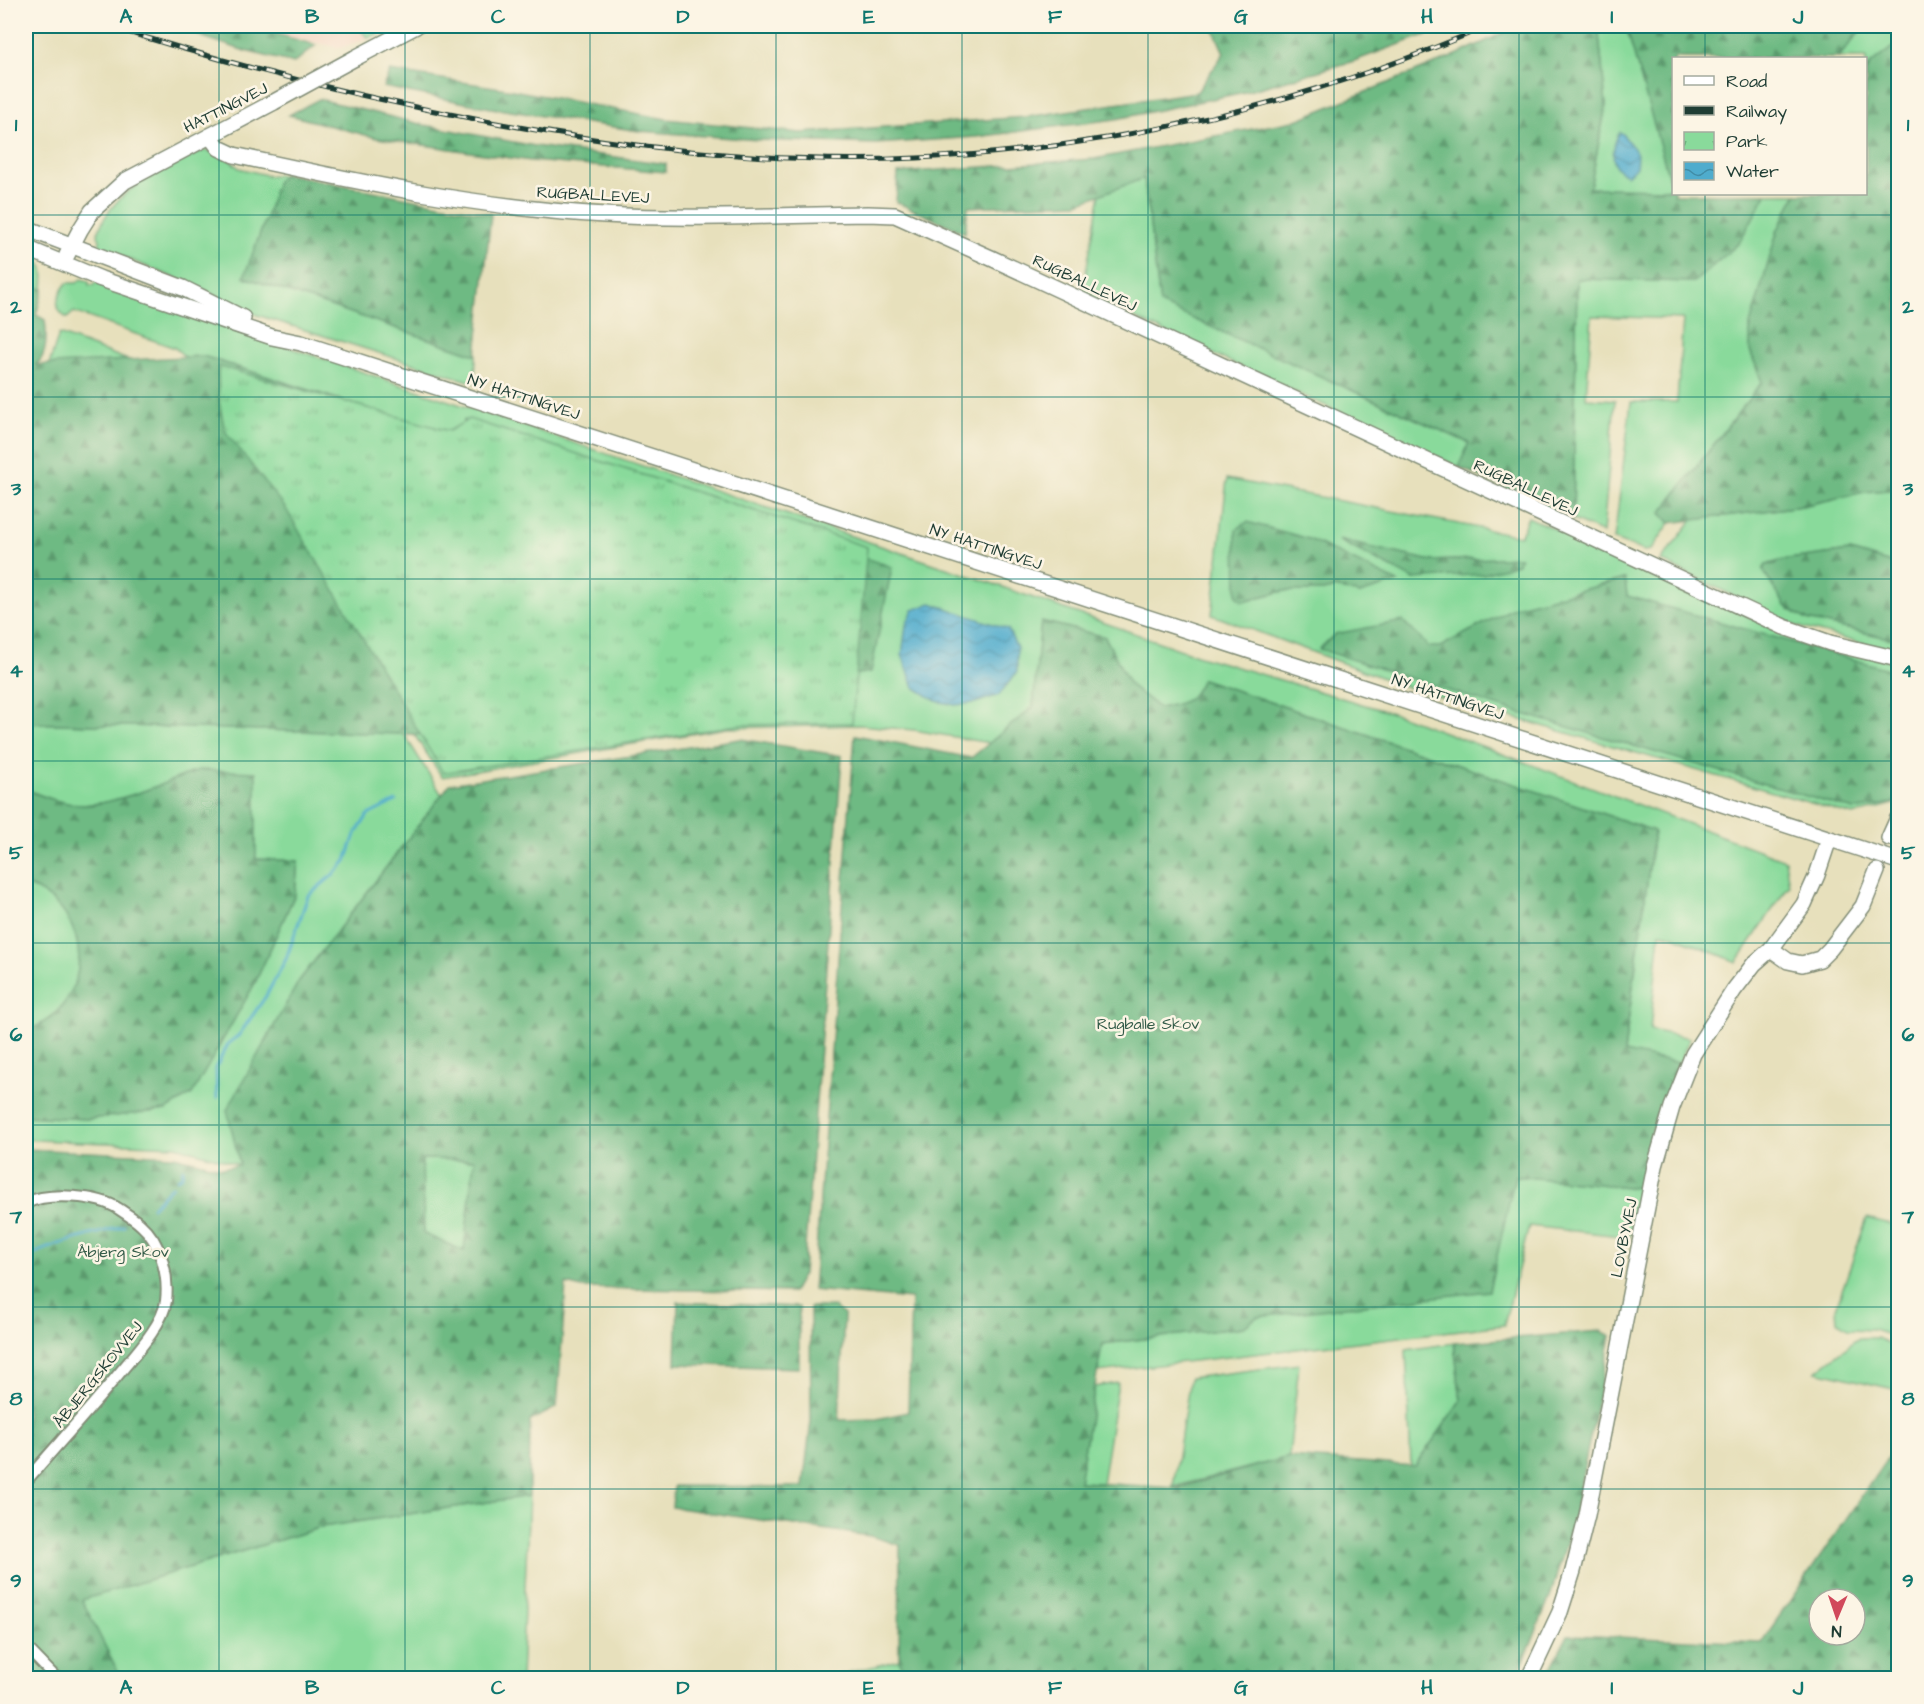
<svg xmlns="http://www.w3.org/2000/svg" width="1924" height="1704" font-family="'Architects Daughter',sans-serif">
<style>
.built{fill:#f4d3c0}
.grass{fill:#89da9b;stroke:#548c68;stroke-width:1.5;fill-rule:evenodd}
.forest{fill:url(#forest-firs);stroke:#467c5c;stroke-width:1.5;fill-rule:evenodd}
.park{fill:url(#park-tufts);stroke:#548c68;stroke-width:1.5}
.water{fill:url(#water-waves);stroke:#377480;stroke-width:1.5}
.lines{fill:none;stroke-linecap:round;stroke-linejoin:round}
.stream{stroke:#4faccd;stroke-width:3}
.street-casing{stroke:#838e78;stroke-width:14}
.secondary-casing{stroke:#838e78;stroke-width:18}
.street{stroke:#fff;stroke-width:10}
.secondary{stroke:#fff;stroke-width:15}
.rail-casing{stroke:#1f3d34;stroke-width:5}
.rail{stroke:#fcf5e5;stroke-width:3;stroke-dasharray:9;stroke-linecap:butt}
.secondary-bridge-casing{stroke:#838e78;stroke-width:18;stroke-linecap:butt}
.secondary-bridge{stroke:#fff;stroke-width:15}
.grid{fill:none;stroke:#0f766e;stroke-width:1.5;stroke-opacity:0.55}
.labels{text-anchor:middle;stroke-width:5;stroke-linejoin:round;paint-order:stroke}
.street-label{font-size:16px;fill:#1f3d34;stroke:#fcf5e5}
.park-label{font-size:16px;fill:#345c49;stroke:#fcf5e5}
.neatline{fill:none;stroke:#0f766e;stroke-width:2}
.grid-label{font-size:20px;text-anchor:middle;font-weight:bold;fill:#0f766e}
</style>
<defs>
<pattern id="forest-firs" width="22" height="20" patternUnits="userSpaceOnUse" patternTransform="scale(1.5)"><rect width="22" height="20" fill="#6eba83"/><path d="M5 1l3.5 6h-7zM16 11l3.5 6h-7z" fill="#5a986c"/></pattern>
<pattern id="park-tufts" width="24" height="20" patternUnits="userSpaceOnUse" patternTransform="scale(1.5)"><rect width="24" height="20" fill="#89da9b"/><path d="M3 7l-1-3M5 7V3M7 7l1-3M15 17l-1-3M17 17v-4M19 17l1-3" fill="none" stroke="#6fb27f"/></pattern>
<pattern id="water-waves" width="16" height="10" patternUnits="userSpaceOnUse" patternTransform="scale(1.5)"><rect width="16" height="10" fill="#4faccd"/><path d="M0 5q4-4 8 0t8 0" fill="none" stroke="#418da7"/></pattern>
</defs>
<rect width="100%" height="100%" fill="#fcf5e5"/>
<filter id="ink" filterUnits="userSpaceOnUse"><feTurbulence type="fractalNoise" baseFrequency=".0167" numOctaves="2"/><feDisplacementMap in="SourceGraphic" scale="12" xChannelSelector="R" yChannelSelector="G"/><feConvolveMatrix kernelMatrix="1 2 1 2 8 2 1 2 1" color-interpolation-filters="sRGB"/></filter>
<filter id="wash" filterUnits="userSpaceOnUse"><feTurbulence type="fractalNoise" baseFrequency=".008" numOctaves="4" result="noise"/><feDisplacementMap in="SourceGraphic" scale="24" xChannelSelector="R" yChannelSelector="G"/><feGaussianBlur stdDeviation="1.35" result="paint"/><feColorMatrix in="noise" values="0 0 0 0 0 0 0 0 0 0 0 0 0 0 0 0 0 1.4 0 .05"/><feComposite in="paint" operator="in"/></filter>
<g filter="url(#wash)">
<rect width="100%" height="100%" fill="#e7e0bc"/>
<path class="built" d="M269,26H357L368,38L340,48L269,32Z"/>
<g class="grass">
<path d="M1598,26H1626L1673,189L1590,188L1606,105Z"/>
<path d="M1864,26H1898V43L1871,64L1866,72V58H1838Z"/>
<path d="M207,150L230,160L239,168L270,176L286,174L277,182L267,215L244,277L476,355L475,383L241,310L205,290L103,249L99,246L100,240C96,234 99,230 102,223C120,186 165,169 199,152Z"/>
<path d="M1144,178L1160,304L1469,443L1459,467L1082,294L1100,194Z"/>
<path d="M1766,194H1796L1777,232L1750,350L1762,382L1661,513L1670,523L1651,550L1644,551L1614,540L1631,402H1677L1683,319L1592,316L1586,398L1615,400L1603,533L1573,520L1577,278L1694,282L1739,243Z"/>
<path d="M26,255C46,262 45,270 43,290L26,283Z"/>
<path d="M81,279L89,281V285H94L95,282L988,582L1196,655L1399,715L1785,860L1789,885L1737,962L1671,935L1660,933L1650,1030L1690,1038L1679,1063L1624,1053L1654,831L1202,679C1190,705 1185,703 1159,708L1130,685L1105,637L1041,621L1033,707L989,743L914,730L860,725L726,728L442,777L414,734L439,735L463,421L459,438L203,356L185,357L175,348L74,312L67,318C52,309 57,295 67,283H77Z"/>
<path d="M59,334L128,360L49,365Z"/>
<path d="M1227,479L1520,536L1528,517L1788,634L1898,663V672L1627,596L1625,579L1515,607L1440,647L1429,648L1336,634L1506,709L1854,810L1892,803L1898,796V803L1853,815L1410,688L1212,615ZM1309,539L1360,594L1336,588L1323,591H1284L1243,601ZM1340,541L1432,561L1520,557L1413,579Z"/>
<path d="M1898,489V565L1850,551L1788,559L1766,565L1763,570L1786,607L1807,620L1898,640V653L1796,626L1661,561L1692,520L1802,506L1864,492Z"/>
<path d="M26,723L404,734L442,795L299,981L228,1110L240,1165L176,1146L35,1140L26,1139V1116L89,1119L166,1110L192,1094L255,983L295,894L298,861L256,859L199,770C166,782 118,804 83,805C67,805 40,796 26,789Z"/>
<path d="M26,885C96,911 97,1005 26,1031Z"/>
<path d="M421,1159L475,1160L464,1251L424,1234Z"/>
<path d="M1515,1176L1639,1188L1629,1237L1529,1226L1504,1325L1098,1372L1102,1344L1244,1327L1256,1317Z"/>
<path d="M1867,1218L1898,1226V1338L1874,1330L1849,1329L1837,1321L1836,1308Z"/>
<path d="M1859,1338H1877L1898,1347V1390L1816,1371Z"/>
<path d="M1454,1343L1461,1401L1415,1466H1411L1406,1350Z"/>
<path d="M1299,1364L1289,1457L1173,1487L1190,1378Z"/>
<path d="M1118,1383L1102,1483L1079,1482L1095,1387Z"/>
<path d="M529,1496L521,1678H121L81,1600L322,1527Z"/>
<path d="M899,1660L909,1678H826Z"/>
</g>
<g class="forest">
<path d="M170,26H269V32L316,45L294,63L245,51Z"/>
<path d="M1212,26H1450L1354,61L1245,92L1116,119L976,137L876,144L759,140L639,131L491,108L383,87L390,71L507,89L666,119L801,133L1026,117L1197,92L1224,53Z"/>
<path d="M1518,26H1598L1606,105L1590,188L1672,189L1626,26H1864L1838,58H1674V194H1766L1739,243L1694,282L1577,279L1573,520L1459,467L1469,443L1160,304L1144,178L1078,203L968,207L965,233L896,202L898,173L1094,159L1294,121L1452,57Z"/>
<path d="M1898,43V489L1864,492L1802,506L1670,523L1661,513L1762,382L1750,350V325L1777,232L1796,194H1866V72L1871,64Z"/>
<path d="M319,99L424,125L535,146L666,164V172L531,161L377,138L289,115Z"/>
<path d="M286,174L491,214L476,355L244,277L267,215L277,181Z"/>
<path d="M26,283L43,290L36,315L45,320C47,335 48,355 36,365L203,356L458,438L464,420L892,567L871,672L439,735L26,723Z"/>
<path d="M1247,522L1309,539L1398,582L1360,594L1336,588L1323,591H1284L1243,601L1237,596L1236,530Z"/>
<path d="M1338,540L1432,561L1520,557L1518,564L1484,574L1413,579Z"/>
<path d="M1850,551L1898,565V640L1807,620L1786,607L1763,570L1766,565L1788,559Z"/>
<path d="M1625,579L1627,596L1898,672V796L1893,803L1854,810L1506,709L1319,649L1335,634L1403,621L1429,647H1440L1515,607Z"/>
<path d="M1041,621L1105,637L1130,685L1159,708C1184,703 1191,703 1202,679L1654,831L1624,1052L1679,1063L1652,1132L1639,1188L1515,1176L1489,1291L1257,1317L1244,1327L1102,1344L1079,1482L1177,1488L1289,1457L1415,1466L1461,1401L1454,1343L1601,1331L1611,1336L1573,1521L1551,1594L1517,1678H909L899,1660L900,1545L870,1536L672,1507L674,1486L803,1487L811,1421L810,1307H834L844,1315L839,1420L877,1419L908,1412L911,1299L813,1290L855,735L971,758L1033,707Z"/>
<path d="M740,739L842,756L803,1274L793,1292L582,1288L566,1284L557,1407L530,1421L529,1496L322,1527L82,1600L121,1678H26V1149L174,1156L222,1168L240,1165L227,1110L299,981L450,784ZM422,1159L474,1160L464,1251L424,1234Z"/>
<path d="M199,770L256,772V859L298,861L295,894L255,983L192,1094L166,1110L89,1119L26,1116V1031C97,1005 96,911 26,885V789C40,796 67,805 83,805C118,804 166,782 199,770Z"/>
<path d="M678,1302L799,1307V1368L676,1364Z"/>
<path d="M1898,1443V1678H1546L1568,1635L1761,1643ZM1819,1599H1855V1635H1819Z"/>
</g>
<g class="park">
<path d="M357,26H393L368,38Z"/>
<path d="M218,366L449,431L469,419L867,547L852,723L739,725L443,773L286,509L225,431L219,401Z"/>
</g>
<g class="water">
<path d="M1620,132C1628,138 1621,132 1627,140C1637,153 1638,149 1636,167L1627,175C1624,173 1621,172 1619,170C1609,161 1614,141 1620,132Z"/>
<path d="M931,603L1008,629L1017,648V672L999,695L975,703L955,705L936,701L914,687L902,655L906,625L913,610Z"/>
</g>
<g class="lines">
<g class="stream">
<path d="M217,1098L216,1067L228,1044L239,1035L266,996L286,959L308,896L334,874L346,861L355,835L368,815L396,801"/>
<path d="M177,1179L182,1176L183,1169"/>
<path d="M152,1207L172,1186"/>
<path d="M26,1261C36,1246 105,1232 124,1226"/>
</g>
</g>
</g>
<g filter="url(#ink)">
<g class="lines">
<defs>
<g id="street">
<path d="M26,1203C48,1192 98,1195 119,1209C126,1214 135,1219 141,1225C161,1242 169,1276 166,1301C163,1324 136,1353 122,1370C91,1408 58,1444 26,1481"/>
<path d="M26,1647L56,1678"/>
</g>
<g id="secondary">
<path d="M355,58L416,26"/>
<path d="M210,136L219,148L234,155C357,182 480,208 605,215C693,220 781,215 868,214L895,215L991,258L1784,627L1830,643L1898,659"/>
<path d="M26,228L183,288L243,318"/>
<path d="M26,248L101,279L272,337L301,343L1898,861"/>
<path d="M67,255L80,230L92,211L125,181L274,102"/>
<path d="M1889,838L1898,818"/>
<path d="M1771,949L1788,961L1802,964L1820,959L1830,949L1863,906L1877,871"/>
<path d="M1529,1678L1560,1612L1573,1571L1587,1515L1655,1166L1672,1107L1693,1054L1734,990L1754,964L1771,949L1804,904L1817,875L1829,839"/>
</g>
</defs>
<use href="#street" class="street-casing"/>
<use href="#secondary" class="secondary-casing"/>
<use href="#street" class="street"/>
<use href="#secondary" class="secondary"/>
<defs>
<path id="rail" d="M109,26C231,65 354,96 480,120C624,147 770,165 917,158C1113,149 1307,104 1487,26"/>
</defs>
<use href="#rail" class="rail-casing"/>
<use href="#rail" class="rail"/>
<defs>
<path id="secondary-bridge" d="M274,102L355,58"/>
</defs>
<use href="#secondary-bridge" class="secondary-bridge-casing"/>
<use href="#secondary-bridge" class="secondary-bridge"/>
</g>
</g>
<path class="grid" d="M219,26V1678M405,26V1678M590,26V1678M776,26V1678M962,26V1678M1148,26V1678M1334,26V1678M1519,26V1678M1705,26V58M1705,194V1678M26,215H1898M26,397H1898M26,579H1898M26,761H1898M26,943H1898M26,1125H1898M26,1307H1898M26,1489H1898"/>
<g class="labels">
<g class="street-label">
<text transform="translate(225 107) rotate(-27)" y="6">HATTINGVEJ</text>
<text transform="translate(593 194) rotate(3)" y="6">RUGBALLEVEJ</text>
<text transform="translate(1085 282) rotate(25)" y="6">RUGBALLEVEJ</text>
<text transform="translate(524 396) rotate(18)" y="6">NY HATTINGVEJ</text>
<text transform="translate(1526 487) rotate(25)" y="6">RUGBALLEVEJ</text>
<text transform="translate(986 546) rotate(18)" y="6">NY HATTINGVEJ</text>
<text transform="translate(1448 696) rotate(18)" y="6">NY HATTINGVEJ</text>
<text transform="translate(1623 1238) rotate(-79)" y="6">LOVBYVEJ</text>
<text transform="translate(97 1374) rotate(-51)" y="6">ÅBJERGSKOVVEJ</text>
</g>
<g class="park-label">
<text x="1148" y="1029">Rugballe Skov</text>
<text x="123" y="1257">Åbjerg Skov</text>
</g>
</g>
<rect width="1924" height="1704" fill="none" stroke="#fcf5e5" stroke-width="66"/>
<rect x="1672" y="57" width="195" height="138" fill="#fcf5e5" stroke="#a4ab9e" stroke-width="1.5"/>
<rect x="1684" y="76" width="30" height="9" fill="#ffffff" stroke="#a4ab9e" stroke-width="1.5"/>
<text x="1726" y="87" font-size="18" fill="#1f3d34">Road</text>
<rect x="1684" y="106" width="30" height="9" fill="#1f3d34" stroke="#a4ab9e" stroke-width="1.5"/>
<text x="1726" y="117" font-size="18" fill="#1f3d34">Railway</text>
<rect x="1684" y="132" width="30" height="18" fill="url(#park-tufts)" stroke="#a4ab9e" stroke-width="1.5"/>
<text x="1726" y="147" font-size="18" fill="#1f3d34">Park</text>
<rect x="1684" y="162" width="30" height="18" fill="url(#water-waves)" stroke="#a4ab9e" stroke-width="1.5"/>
<text x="1726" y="177" font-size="18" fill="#1f3d34">Water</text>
<g transform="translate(1837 1617) rotate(182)"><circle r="28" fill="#fcf5e5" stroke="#a4ab9e" stroke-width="1.5"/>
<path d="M0-4.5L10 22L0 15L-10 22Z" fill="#d1495b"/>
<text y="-9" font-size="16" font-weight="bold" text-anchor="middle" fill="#1f3d34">N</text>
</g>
<rect x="33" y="33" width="1858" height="1638" class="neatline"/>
<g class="grid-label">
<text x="126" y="23">A</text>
<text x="312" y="23">B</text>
<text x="498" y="23">C</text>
<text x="683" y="23">D</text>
<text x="869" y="23">E</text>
<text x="1055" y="23">F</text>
<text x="1241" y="23">G</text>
<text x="1427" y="23">H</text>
<text x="1612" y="23">I</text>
<text x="1798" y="23">J</text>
<text x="16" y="131">1</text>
<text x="1908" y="131">1</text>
<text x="16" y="313">2</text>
<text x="1908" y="313">2</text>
<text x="16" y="495">3</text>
<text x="1908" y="495">3</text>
<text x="16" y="677">4</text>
<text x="1908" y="677">4</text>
<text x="16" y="859">5</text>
<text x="1908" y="859">5</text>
<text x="16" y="1041">6</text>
<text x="1908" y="1041">6</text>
<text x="16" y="1223">7</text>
<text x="1908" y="1223">7</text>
<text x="16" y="1405">8</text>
<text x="1908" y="1405">8</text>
<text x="16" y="1587">9</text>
<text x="1908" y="1587">9</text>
<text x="126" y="1694">A</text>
<text x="312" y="1694">B</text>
<text x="498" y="1694">C</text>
<text x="683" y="1694">D</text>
<text x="869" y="1694">E</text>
<text x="1055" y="1694">F</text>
<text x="1241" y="1694">G</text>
<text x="1427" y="1694">H</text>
<text x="1612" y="1694">I</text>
<text x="1798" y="1694">J</text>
</g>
</svg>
